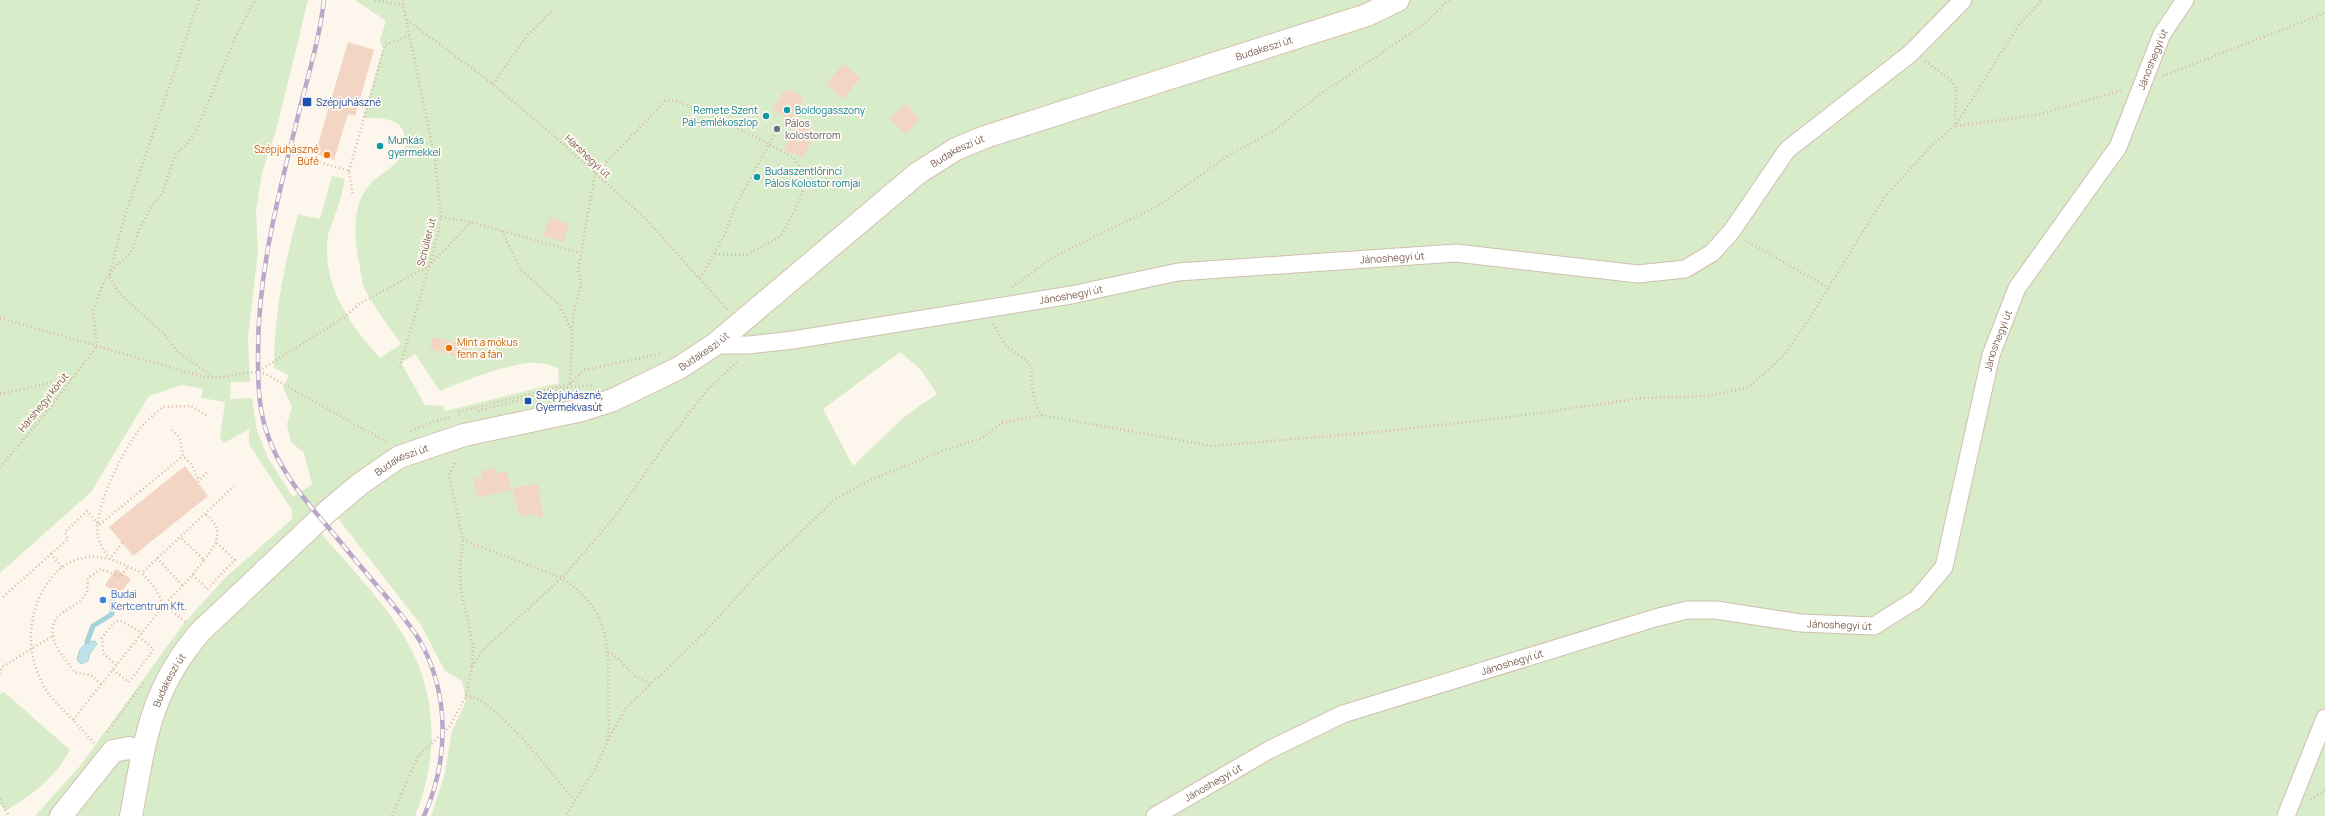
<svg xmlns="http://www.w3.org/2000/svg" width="2325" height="816" font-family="Manrope,sans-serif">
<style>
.green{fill:#d8ecc9;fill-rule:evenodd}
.water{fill:#bfe3e8;stroke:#a5d3da}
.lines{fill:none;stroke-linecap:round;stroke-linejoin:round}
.stream{stroke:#a5d3da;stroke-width:5}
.building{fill:#f3d5c3}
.street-casing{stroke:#d1beb0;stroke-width:19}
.secondary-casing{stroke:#d6c0b0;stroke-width:24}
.path{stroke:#d9b8a5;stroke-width:2.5;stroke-dasharray:1 3;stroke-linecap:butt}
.street{stroke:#fff;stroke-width:17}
.secondary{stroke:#fff;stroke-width:22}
.rail-casing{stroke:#b9a8c9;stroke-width:4.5}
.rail{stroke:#fffaf3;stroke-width:3;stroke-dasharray:9;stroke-linecap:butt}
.transit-dot{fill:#1a4fb4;stroke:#fffaf3;stroke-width:1.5}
.culture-dot{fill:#0f9aa8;stroke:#fffaf3;stroke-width:1.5}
.worship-dot{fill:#6b7280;stroke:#fffaf3;stroke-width:1.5}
.food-dot{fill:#e8710a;stroke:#fffaf3;stroke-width:1.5}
.shop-dot{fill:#3f7fe0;stroke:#fffaf3;stroke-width:1.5}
.labels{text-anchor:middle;stroke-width:3.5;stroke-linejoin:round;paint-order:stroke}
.street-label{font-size:10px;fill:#7a5c4d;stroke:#fffaf3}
.transit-label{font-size:10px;fill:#164399;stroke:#fffaf3;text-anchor:start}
.culture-label{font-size:10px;fill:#0d838f;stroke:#fffaf3;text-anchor:start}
.worship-label{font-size:10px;fill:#5b616d;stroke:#fffaf3;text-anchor:start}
.food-label{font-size:10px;fill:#c56008;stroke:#fffaf3;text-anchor:end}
.shop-label{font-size:10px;fill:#366cbe;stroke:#fffaf3;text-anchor:start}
</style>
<rect width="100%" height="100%" fill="#fdf6ec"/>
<g class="green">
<path d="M0,0H308L277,127L262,173L256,211L258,252L248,337L250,382H231L230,399L252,398L257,431L268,458L293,497L312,484L304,453L291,442L287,424L292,407L283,388L289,375L274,368C274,315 284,265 298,214L320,219L332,176L345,179C342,191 340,204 335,215C333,222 330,228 328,235C321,284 349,324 380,358L401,344C389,326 374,307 364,288C362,282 361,274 360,267C354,240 350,202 373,181C385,171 405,161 405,143C406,117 382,118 363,118L383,48L380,40L386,21L355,0H2325V816H431L445,773L452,731L466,701L462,681L445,671L421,625L336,516L319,531C348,565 382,599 405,638C438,693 439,757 415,816H35L80,766L185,622L225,578L292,519V510L249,444V429L224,443L220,438L225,402L201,398L203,389L182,385L149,396L91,492L0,573ZM900,352L921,370L937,394L904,417L853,466L823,409ZM415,354L440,391C461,382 516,360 538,363C544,363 552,366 558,368L559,383L445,411L443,406L425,405L401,363Z"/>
<path d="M4,692L70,750C53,780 34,793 5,811L0,804V694Z"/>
</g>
<path class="water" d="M95,641L97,644L90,653L88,661L81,664L77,660L80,649L87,642Z"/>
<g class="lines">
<path class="stream" d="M87,642L93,626L112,614V601"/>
</g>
<g class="building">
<path d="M348,42L374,50L355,116L348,114L334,160L315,154Z"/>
<path d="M843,64L860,78L843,99L826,84Z"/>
<path d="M790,90L800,95L803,101L793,121L773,110L783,92Z"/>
<path d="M906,104L920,119L905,134L890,119Z"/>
<path d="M798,122L810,128L813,135L803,158L784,149Z"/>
<path d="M550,217L569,224L563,242L543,236Z"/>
<path d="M433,337L469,346L466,359L430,349Z"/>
<path d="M185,466L208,496L133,556L109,527Z"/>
<path d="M494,468L496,474L507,471L511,490L478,498L473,479L482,477L481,471Z"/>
<path d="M538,484L543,518L529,514L520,517L512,488Z"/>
<path d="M116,569L131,579L119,595L105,585Z"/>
</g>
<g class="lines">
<defs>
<g id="street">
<path id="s1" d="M714,345H749L793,340L1071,295L1178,272L1456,253L1638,274L1685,269L1712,253L1731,232L1787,150L1911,53L1963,0"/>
<path id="s2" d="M1155,816L1269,750L1343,714L1655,618L1687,610H1716L1801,623L1874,626L1917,599L1944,567L1991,355L2017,288L2118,147L2162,34L2185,0"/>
<path d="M2286,816L2325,718"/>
</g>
<g id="secondary">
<path d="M61,816L113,751L129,748L143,752"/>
<path id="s3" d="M131,816C145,742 149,691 201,631L327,512L360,484L399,457L464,435L582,410L613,400L679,368L714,345L918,173L956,149L985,137L1367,15L1398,0"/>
</g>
</defs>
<use href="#street" class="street-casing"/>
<use href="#secondary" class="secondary-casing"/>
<g class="path">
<path d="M199,0L124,218L109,276L119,293L165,335L178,352L215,378"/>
<path d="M375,0L403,5"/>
<path d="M407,20L485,78L552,134L645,218L728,310"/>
<path d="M1925,61L1951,80L1956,89L1955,125"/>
<path d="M2163,76L2325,13"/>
<path d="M493,84L526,37L553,10"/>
<path d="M1956,126L2037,115L2123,90"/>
<path d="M293,154L349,171L353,196"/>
<path d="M349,171L385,45L410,35"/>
<path d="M441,217L471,222L580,253"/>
<path d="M502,231L521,270L559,304L572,331"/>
<path d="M1745,240L1829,288"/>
<path d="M700,278L724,236L735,207L775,133"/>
<path d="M1012,287L1055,256L1156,207L1229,155L1275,130L1319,95L1424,24L1449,0"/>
<path d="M0,318L204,377C225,381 245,368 266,374L386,442"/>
<path d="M993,324L1006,346L1027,361L1032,368C1030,382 1034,403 1041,415"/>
<path d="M97,346L93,311L105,278L109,276L116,265L126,258L133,248L139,230L152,206L163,192L175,155L188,143L197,129L236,36L255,0"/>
<path d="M400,367L436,242L441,217L435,159L403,5L404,0"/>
<path d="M259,371L346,316L359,304L429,266L471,222"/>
<path d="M570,384L584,370L660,354"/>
<path d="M0,394L72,378"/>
<path d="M478,411L569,387L594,385"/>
<path d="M459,415L458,412L570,384L573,316L581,283L578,270L595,174L666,100C679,99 688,108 701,109L793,157L805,175L802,195L781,236L746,255L714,254"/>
<path d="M172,430L180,438L183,456L192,465L199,481"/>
<path d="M411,431L432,422L452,417"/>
<path d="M0,467L42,418L97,346"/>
<path d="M198,482L207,472"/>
<path d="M463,540L562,578C611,611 609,647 608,699C608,715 611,733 605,747C596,772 578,793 566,816"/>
<path d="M122,543L110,559C105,552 100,545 98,537C92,510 124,449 141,427C147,420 156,413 163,407L191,406L208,416"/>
<path d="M51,554L68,539L65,532L87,511L99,525L183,456"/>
<path d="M157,558L183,586"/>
<path d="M204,560C218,543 225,528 204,513"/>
<path d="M193,575L207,589L235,560L216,542"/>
<path d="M3,597L51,554L62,567"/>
<path d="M185,622L164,605L155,588L142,573L234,486"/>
<path d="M608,653L613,654L635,676L651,684L703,634L757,574L835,499L873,479L942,451L982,438L1001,423L1041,415L1212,446L1377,432L1503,418L1643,398L1709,396L1749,387L1784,355L1809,319L1884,198L1932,145L1955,126L2019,25L2042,0"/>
<path d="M116,665L103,653L102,638L115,621H122L142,633"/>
<path d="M472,666L485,648L562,578L617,514L666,443L708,389L737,362"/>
<path d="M113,670L129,682L154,649L139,637"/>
<path d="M0,674L2,667L54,635"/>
<path d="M101,684L91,675L74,672C69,663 60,654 56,646C41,609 79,612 87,591C88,588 87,582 88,578L101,569L120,577L128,566"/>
<path d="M466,696C493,695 555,778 574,800"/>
<path d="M73,720C63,709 46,695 41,680C37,671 33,661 32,651C26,614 46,562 88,557C107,555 125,565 142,573"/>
<path d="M107,732L144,682"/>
<path d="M608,740L626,708L651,684"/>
<path d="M94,743L73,720L164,605L188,580L204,560L180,537"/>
<path d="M0,799L9,816"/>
<path d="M2311,800L2325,790"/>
<path d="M392,816L418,756L450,726L466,696L472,666L473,646L461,590L460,567L463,540L449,475L456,460"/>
</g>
<use href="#street" class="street"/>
<use href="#secondary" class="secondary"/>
<defs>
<path id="rail" d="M324,0C320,35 310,69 301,104C281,185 258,268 258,352C258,377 258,403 265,427C277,467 301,496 328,527C347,550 366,573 385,595C397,610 410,624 420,641C450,695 449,760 424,816"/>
</defs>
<use href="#rail" class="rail-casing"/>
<use href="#rail" class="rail"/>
</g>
<g class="transit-dot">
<rect x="302" y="97" width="10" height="10" rx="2"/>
<rect x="524" y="397" width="8" height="8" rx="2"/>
</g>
<g class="culture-dot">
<circle cx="787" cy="110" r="4"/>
<circle cx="766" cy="116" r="4"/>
<circle cx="380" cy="146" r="4"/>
<circle cx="757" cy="177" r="4"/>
</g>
<circle class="worship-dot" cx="777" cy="129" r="4"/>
<g class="food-dot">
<circle cx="327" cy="155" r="4"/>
<circle cx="449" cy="348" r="4"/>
</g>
<circle class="shop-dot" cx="103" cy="600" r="4"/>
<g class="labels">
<g class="street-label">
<text dy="4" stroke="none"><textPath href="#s3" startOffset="1438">Budakeszi út</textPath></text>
<text dy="4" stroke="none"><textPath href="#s2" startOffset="1411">Jánoshegyi út</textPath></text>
<text dy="4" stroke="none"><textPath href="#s3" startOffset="1114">Budakeszi út</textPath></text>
<text transform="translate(588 156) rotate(43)" y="4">Hárshegyi út</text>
<text transform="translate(426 242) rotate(-76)" y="4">Schüller út</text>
<text dy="4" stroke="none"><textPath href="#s1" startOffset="685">Jánoshegyi út</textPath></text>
<text dy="4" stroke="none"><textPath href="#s1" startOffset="361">Jánoshegyi út</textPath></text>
<text dy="4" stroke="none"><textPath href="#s2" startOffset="1087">Jánoshegyi út</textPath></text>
<text dy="4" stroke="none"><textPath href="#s3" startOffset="790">Budakeszi út</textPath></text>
<text transform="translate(43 402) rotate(-51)" y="4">Hárshegyi körút</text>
<text dy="4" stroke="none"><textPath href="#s3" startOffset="466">Budakeszi út</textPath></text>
<text dy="4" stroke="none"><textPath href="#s2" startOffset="727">Jánoshegyi út</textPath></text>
<text dy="4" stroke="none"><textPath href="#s2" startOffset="391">Jánoshegyi út</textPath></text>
<text dy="4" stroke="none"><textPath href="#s3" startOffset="142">Budakeszi út</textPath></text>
<text dy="4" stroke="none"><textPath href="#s2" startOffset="67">Jánoshegyi út</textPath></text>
</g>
<g class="transit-label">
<text x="316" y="106">Szépjuhászné</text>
<text x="536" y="399">Szépjuhászné,<tspan x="536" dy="12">Gyermekvasút</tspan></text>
</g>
<g class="culture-label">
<text x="758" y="114" text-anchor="end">Remete Szent<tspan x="758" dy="12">Pál-emlékoszlop</tspan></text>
<text x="795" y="114">Boldogasszony</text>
<text x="388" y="144">Munkás<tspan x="388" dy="12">gyermekkel</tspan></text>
<text x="765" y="175">Budaszentlőrinci<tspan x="765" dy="12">Pálos Kolostor romjai</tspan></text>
</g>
<g class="worship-label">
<text x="785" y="127">Pálos<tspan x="785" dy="12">kolostorrom</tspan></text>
</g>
<g class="food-label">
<text x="319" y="153">Szépjuhászné<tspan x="319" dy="12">Büfé</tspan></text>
<text x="457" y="346" text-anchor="start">Mint a mókus<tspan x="457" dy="12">fenn a fán</tspan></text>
</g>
<g class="shop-label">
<text x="111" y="598">Budai<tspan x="111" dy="12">Kertcentrum Kft.</tspan></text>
</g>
</g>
</svg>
